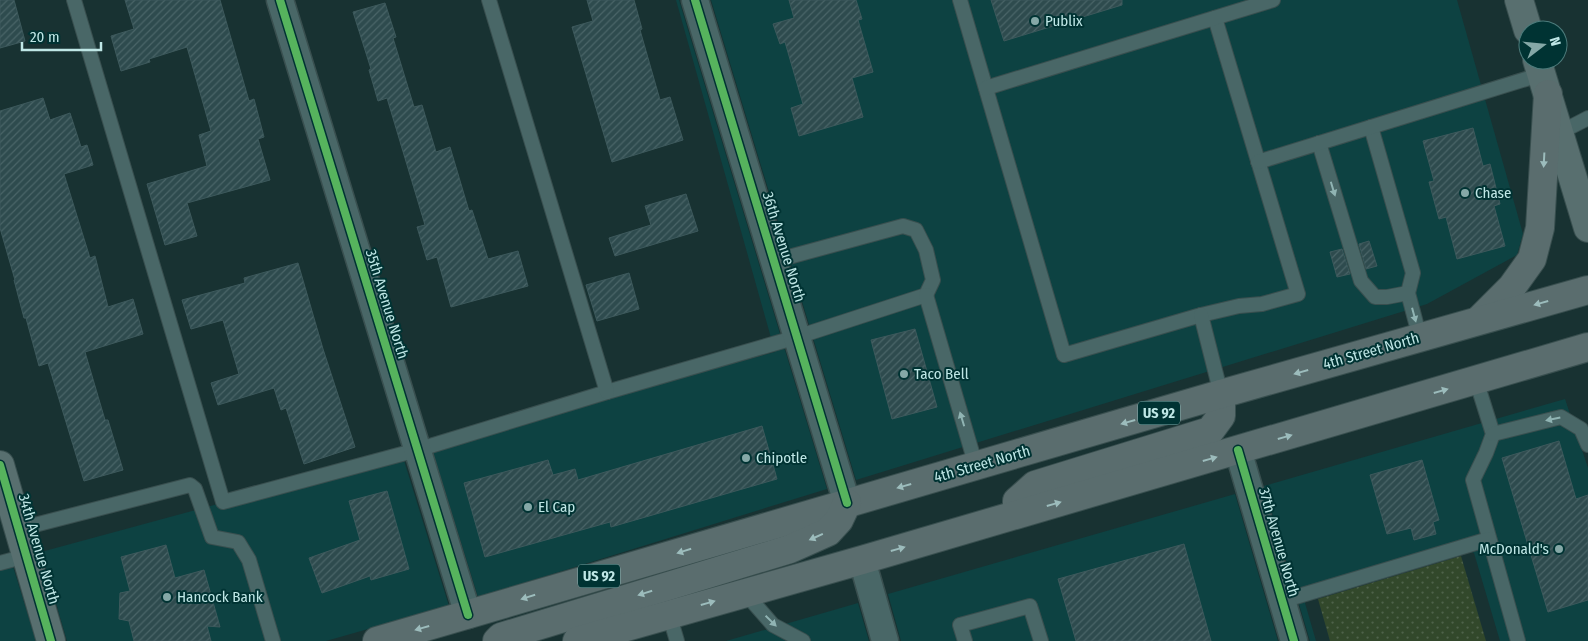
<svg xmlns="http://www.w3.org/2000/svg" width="1588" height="641" font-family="'Fira Sans Condensed',sans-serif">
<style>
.built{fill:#0d4242}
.park{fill:url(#park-dots)}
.building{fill:url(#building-hatch);stroke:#3d595c}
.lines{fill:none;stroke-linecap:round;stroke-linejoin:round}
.lane-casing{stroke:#394f4f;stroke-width:16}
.street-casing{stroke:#394f4f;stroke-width:29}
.secondary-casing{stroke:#394f4f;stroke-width:30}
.primary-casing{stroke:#394f4f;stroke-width:30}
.lane{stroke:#496767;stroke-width:14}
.street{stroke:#496767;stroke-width:26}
.secondary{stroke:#586f6f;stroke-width:28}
.primary{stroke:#5a6d6e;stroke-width:28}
.cycleway-casing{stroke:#033;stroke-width:11}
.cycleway{stroke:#56b35d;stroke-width:8}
.oneway{fill:#9cbcbc}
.oneway2{fill:#90b4b3}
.poi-dot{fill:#85a8a7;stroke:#033;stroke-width:2}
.labels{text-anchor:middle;stroke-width:4;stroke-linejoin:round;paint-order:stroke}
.shield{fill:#033;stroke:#86b1b0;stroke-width:1}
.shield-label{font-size:14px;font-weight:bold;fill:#bfe7e6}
.poi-label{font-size:15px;fill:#bfe7e6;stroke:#033;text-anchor:start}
.street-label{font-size:15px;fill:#bfe7e6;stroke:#033}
</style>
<defs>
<pattern id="park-dots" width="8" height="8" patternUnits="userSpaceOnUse" patternTransform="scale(1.25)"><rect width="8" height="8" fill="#32482b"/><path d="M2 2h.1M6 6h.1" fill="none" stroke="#4e624a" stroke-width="1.8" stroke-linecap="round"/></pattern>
<pattern id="building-hatch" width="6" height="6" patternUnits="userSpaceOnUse" patternTransform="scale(1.25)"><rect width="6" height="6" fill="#2e4b4e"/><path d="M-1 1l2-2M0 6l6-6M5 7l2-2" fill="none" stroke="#4a6568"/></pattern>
</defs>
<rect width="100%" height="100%" fill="#183232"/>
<g class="built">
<path d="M676,0H679L827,489L478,597L431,446L775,352Z"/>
<path d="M711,0H1457L1523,234L1517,255L1427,304L856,480Z"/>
<path d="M1565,399L1588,468V641H1500L1474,553L1457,545L1314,588L1305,603L1316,641H1310L1264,486Z"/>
<path d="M402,454L449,606L326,641H67L41,552Z"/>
<path d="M1235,494L1278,641H901L888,594Z"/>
<path d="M11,560L36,641H0V563Z"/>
<path d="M858,603L869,641H726Z"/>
</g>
<path class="park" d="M1461,556L1486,641H1330L1318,599Z"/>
<g class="building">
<path d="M0,0H14L25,41L0,48Z"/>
<path d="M125,0H220L249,101L254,99L264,137L258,139L270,180L187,203L197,236L165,245L147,184L207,166L199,135L211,131L187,47L149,59L150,62L121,71L111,36L134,29Z"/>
<path d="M587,0H634L642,29L640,30L660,100L670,97L683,140L612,162L572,27L593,21Z"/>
<path d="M789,0H856L862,19L858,20L873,72L852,78L863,117L799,136L791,108L803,104L785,42L780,44L773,24L794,18Z"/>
<path d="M991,0H1122V5L1004,41Z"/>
<path d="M385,3L396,37L393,38L414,107L422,105L436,152L450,147L469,211L472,210L488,259L518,251L528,286L451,307L437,257L427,260L417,227L425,225L387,98L378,101L369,70L371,69L353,12Z"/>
<path d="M43,98L50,120L70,113L81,147L87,145L93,165L64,174L90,258L95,256L108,307L133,299L143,334L85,352L105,420H108L123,470L84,481L48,363L39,366L26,318H24L14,280H15L0,228V111Z"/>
<path d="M1473,128L1483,166L1490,164L1500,204L1494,206L1505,246L1457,259L1446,217L1439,219L1429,182L1434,181L1423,141Z"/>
<path d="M686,194L698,231L615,256L609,238L651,225L645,206Z"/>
<path d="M1369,241L1377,266L1366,269L1359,244Z"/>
<path d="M1342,249L1350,274L1337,277L1330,252Z"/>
<path d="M298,263L323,349L355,447L304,464L286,408L281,410L274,388L218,405L211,383L239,374L223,320L191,329L182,300L245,283L244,278Z"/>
<path d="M629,273L639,309L597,321L586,285Z"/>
<path d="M915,329L937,407L892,419L871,340Z"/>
<path d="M762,426L777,479L611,527L610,522L485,557L464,483L548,460L553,475L575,469L578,480Z"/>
<path d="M1559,441L1576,499L1588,495V600L1548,612L1502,458Z"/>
<path d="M1422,460L1439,520L1433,522L1436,534L1414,540L1411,528L1387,534L1370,475Z"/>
<path d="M387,491L409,569L371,580L370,576L322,593L309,558L360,540L349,501Z"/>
<path d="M1184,544L1211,641H1076L1058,579Z"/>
<path d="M166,545L175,578L204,570L220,627L207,626L211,641H134L129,621L119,619L120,593L130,591L121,557Z"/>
</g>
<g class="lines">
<defs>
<g id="lane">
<path d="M74,0L223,502L417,450L607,392L797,337L926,295L933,280L926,250L916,230L903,226L774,261"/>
<path d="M489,0L607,392"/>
<path d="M960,0L1064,355L1201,315L1239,306L1262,304L1298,294L1215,18"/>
<path d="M986,88L1273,0"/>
<path d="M1371,127L1413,273L1408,293L1420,338"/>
<path d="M1559,133L1588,118"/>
<path d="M1319,143L1361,281L1375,297H1387L1408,293"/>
<path d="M1258,162L1542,74"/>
<path d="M926,295L976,466"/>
<path d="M1201,315L1221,394"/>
<path d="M1476,380L1493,434L1486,453L1473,480L1518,641"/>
<path d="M1493,434L1561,417L1581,429L1588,445"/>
<path d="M19,529L190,485L195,489L212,537L238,542L249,560L273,641"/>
<path d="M0,563L26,556"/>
<path d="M745,593L773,625L803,641"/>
<path d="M1282,601L1489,539"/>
<path d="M669,614L677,641"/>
<path d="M965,641L960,625L1030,606L1041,641"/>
</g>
<g id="street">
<path d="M280,0L468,615"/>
<path d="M695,0L847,503"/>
<path d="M1238,450L1294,641"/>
<path d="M862,560L885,641"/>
</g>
<g id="secondary">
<path d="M1519,0L1528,30"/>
<path d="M1537,60L1588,228"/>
<path d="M0,465L51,641"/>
</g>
<g id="primary">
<path d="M1480,319L1512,287L1532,259L1540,228L1548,94"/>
<path d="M1017,514V501L1035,485L1210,431L1221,416V394"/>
<path d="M377,641L1221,394L1588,290"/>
<path d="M497,641L501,637L790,549L828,532L839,520L847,503"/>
<path d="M577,641L862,560L1588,347"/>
</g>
</defs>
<use href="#lane" class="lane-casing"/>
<use href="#street" class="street-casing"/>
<use href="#secondary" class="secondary-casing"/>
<use href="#primary" class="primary-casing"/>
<use href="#lane" class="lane"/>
<use href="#street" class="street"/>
<use href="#secondary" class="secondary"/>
<use href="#primary" class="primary"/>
<defs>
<g id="cycleway">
<path d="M280,0L468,615"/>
<path d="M695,0L847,503"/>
<path d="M1238,450L1294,641"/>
<path d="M0,465L51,641"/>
</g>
</defs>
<use href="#cycleway" class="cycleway-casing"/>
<use href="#cycleway" class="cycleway"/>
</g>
<defs><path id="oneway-solid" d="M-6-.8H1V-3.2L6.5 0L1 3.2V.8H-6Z" transform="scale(1.25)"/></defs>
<g class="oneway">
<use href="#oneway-solid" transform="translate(1544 160) rotate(93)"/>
<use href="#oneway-solid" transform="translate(1541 303) rotate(164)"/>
<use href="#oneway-solid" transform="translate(1301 372) rotate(164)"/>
<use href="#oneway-solid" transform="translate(1441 391) rotate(-16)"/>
<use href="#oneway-solid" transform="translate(1128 422) rotate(164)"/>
<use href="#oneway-solid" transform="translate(1285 437) rotate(-16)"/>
<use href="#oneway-solid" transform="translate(1210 459) rotate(-16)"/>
<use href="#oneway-solid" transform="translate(904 486) rotate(164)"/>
<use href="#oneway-solid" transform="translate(1054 504) rotate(-16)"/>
<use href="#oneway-solid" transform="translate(816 537) rotate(156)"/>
<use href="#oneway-solid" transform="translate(898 549) rotate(-16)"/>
<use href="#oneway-solid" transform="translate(684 551) rotate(163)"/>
<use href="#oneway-solid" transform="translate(645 593) rotate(163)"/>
<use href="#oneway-solid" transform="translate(528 597) rotate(163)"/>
<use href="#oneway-solid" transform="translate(708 603) rotate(-16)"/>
<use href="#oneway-solid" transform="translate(422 628) rotate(164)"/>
</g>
<g class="oneway2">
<use href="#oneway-solid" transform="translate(1333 189) rotate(73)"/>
<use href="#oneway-solid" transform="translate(1414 315) rotate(75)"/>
<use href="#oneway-solid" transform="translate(962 419) rotate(-107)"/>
<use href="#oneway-solid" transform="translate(1553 419) rotate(168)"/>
<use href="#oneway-solid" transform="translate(771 621) rotate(44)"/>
</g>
<g class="poi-dot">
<circle cx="1035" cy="21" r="5"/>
<circle cx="1465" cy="193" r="5"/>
<circle cx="904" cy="374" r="5"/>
<circle cx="746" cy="458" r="5"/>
<circle cx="528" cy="507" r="5"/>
<circle cx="1559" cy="549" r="5"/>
<circle cx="167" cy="597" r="5"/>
</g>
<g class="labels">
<g class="shield">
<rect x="1138" y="401.5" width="42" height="23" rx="4"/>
<rect x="578" y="564.5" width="42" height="23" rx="4"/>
</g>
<g class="shield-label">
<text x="1159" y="418">US 92</text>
<text x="599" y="581">US 92</text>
</g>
<g class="poi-label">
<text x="1045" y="26">Publix</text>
<text x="1475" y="198">Chase</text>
<text x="914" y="379">Taco Bell</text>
<text x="756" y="463">Chipotle</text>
<text x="538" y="512">El Cap</text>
<text x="1549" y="554" text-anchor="end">McDonald's</text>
<text x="177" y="602">Hancock Bank</text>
</g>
<g class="street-label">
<text transform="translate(784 247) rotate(73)" y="5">36th Avenue North</text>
<text transform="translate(387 304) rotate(73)" y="5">35th Avenue North</text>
<text transform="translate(1371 351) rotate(-16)" y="5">4th Street North</text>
<text transform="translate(982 464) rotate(-16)" y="5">4th Street North</text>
<text transform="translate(1279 542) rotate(74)" y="5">37th Avenue North</text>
<text transform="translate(39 549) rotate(74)" y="5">34th Avenue North</text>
</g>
</g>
<g transform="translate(1543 45) rotate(74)"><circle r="24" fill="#003333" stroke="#4c7b7b"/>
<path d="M0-4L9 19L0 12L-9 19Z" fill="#85a8a7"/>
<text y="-8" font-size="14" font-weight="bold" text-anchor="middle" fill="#bfe7e6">N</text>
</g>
<path d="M22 42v8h79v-8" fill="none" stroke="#bfe7e6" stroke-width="2.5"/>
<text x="30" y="42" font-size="15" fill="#bfe7e6" stroke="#003333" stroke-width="4" paint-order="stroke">20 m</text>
</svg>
